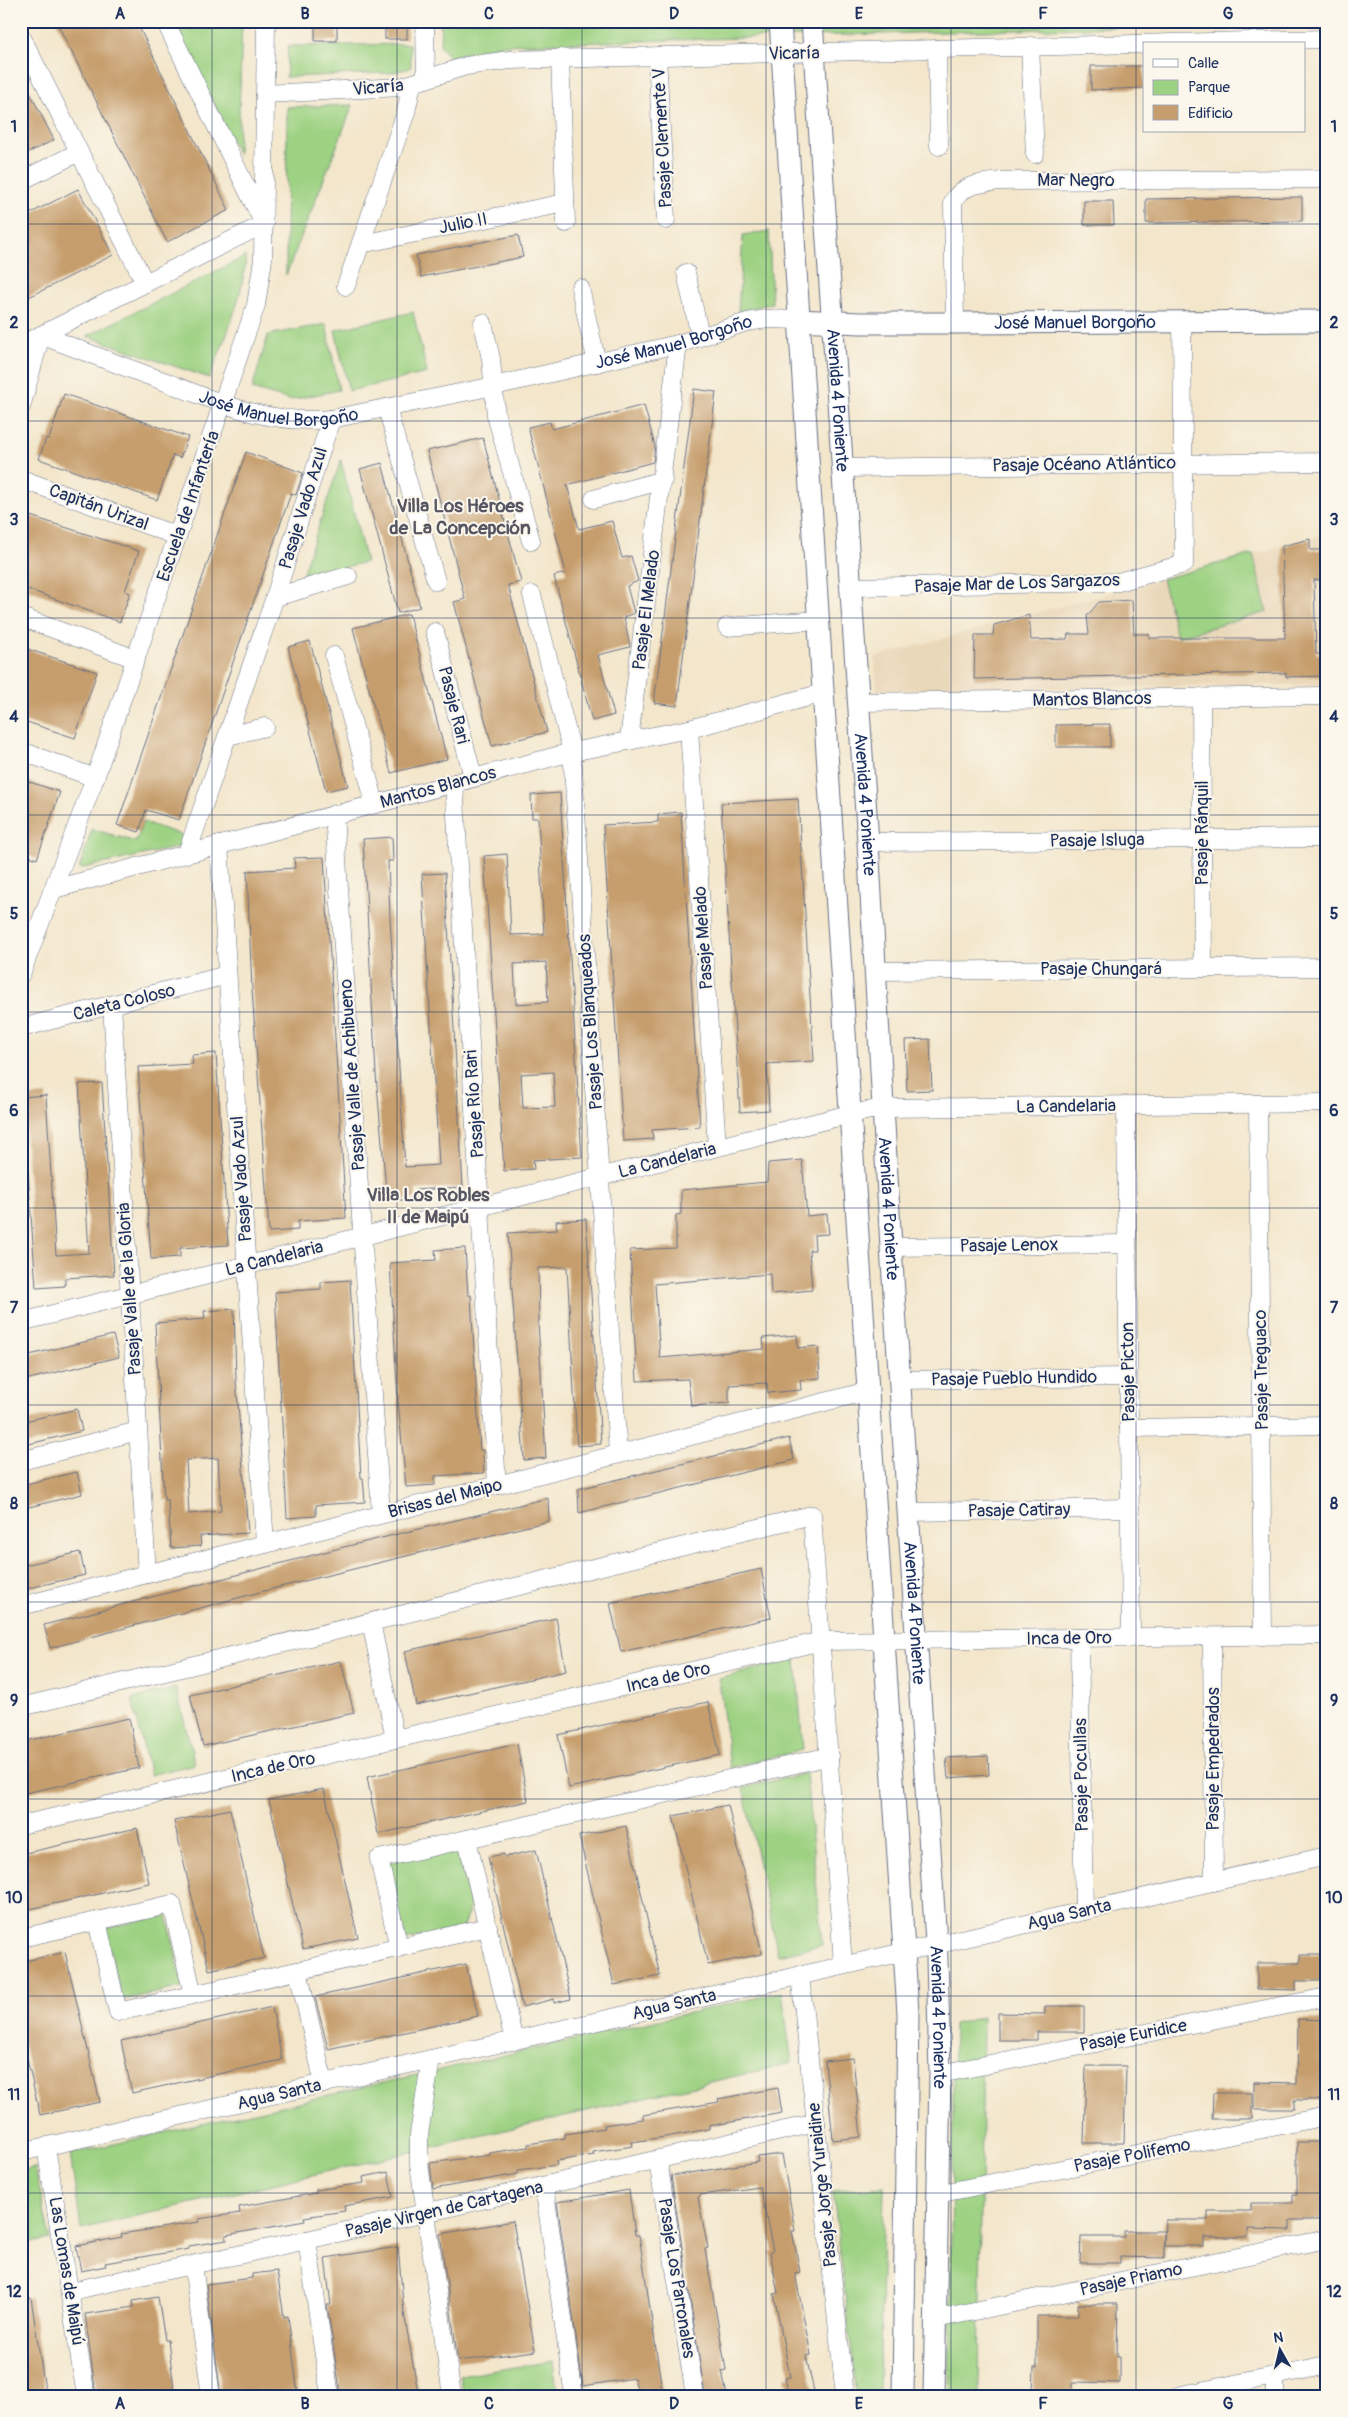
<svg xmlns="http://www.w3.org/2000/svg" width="1348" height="2417" font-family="Pangolin,sans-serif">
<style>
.built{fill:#ead8ba}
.green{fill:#9ed283;stroke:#5c8070}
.building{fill:#c69e6d;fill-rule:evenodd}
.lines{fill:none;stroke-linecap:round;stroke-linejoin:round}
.minor-casing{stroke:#676f84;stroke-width:19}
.tertiary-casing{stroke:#676f84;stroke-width:23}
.minor{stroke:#fff;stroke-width:18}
.tertiary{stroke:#fff;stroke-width:21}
.grid{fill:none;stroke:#1b2f5e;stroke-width:1;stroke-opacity:0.55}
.labels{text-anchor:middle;stroke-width:4;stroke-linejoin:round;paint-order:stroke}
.street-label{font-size:18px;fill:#1b2f5e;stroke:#fbf7ec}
.neighbourhood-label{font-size:19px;font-weight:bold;fill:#575663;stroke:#fbf7ec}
.neatline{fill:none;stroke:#1b2f5e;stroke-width:2}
.grid-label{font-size:16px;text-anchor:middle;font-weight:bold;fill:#1b2f5e}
</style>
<rect width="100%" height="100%" fill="#fbf7ec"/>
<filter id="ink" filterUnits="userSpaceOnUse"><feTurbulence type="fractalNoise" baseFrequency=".02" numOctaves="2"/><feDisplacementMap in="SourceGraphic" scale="10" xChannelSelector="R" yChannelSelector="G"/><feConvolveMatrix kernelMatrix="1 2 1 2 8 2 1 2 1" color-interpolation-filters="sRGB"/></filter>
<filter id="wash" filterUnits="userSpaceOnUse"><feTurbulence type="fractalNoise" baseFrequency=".0096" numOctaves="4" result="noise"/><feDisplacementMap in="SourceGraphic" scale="20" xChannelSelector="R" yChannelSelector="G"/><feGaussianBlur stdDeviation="1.12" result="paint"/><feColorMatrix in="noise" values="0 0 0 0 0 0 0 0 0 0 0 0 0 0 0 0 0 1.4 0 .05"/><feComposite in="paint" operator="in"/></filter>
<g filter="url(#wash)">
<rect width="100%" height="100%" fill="#f3e6cb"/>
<path class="built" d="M1327,534V684L877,690L875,657Z"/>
<g class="green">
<path d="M174,21H242L238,154Z"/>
<path d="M441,21H1325L502,45L449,57L440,46Z"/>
<path d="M410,44L411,68L389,73L286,77L288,46Z"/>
<path d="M353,105L286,275L287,107Z"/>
<path d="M769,231L772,303L738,312L743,235Z"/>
<path d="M246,256C243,299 225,339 209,378L87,336Z"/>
<path d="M413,312L427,373L349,391L335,330Z"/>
<path d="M326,324L339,390L290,400L252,389L268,335Z"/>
<path d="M341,460L366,562L301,578Z"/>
<path d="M1253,554L1267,612L1177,637L1162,579Z"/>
<path d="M143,822L182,835L179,847L79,869L92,829L136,842Z"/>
<path d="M796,1658L803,1750L730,1768L719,1679Z"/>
<path d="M176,1688L195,1764L150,1775L132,1699Z"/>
<path d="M806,1773L822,1945L778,1955L743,1788Z"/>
<path d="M455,1847L471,1906L462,1928L406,1940L387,1863Z"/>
<path d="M167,1915L183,1987L122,2000L105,1928Z"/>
<path d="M782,1992L792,2063L81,2229L70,2154Z"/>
<path d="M983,2017L979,2396H949L954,2024Z"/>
<path d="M35,2168L50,2239L21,2245V2171Z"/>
<path d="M884,2187L879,2396H857L833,2191Z"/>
<path d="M553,2361L558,2396H464L460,2376Z"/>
</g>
<g id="blocks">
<g class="building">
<path d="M56,21H136L229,210L167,242Z"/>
<rect x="315" y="21" width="22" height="20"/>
<rect x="385" y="21" width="22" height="18"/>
<path d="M1091,66H1144V88L1091,90Z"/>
<path d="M21,75L54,140L21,156Z"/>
<path d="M78,189L113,255L21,301V218Z"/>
<path d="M1302,197V221L1146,223V199Z"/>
<path d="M1084,201H1113L1114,225H1084Z"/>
<path d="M518,235L523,257L421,277L416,255Z"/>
<path d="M694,389L716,392L677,706L654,703Z"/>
<path d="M64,394L188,437L180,458L173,455L157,500L39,459L46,438L49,439Z"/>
<path d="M644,405L655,446L653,462L567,485L579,529L612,521L622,558L631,556L638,581L627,586L634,613L624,617L630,647L598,655L614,715L592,721L554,576L566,573L528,427L550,422L552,429Z"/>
<path d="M483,438L521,582L508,585L547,732L492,746L454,602L465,599L427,451Z"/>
<path d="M246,452L303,473L296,495L291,493L179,820L146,810L139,832L117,825Z"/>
<path d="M382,463L420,607L398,613L360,469Z"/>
<path d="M21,513L139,551L125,591L130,593L120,622L21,587Z"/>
<path d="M1310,539V550H1327V580H1314L1316,654H1327V676L1286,677V673L974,679L975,635H993L994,625L1029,615L1031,640L1067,639L1068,634H1089L1087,616L1099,602L1132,600L1134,634H1149V638H1285L1282,546Z"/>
<path d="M409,614L447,759L391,773L353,628Z"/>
<path d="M310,641L348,786L326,791L288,647Z"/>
<path d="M21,647L97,672L75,738L21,720Z"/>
<path d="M1110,724V747H1056V725Z"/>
<path d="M21,779L60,792L37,859L21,853Z"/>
<path d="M560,793L582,1157L533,1160L534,1169L504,1171L484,856L507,854L511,935L544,934L538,818H532L531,795ZM546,962L548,1002L516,1004L514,964ZM553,1072L555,1107L523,1108L521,1074Z"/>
<path d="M798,799L814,1061L767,1064L769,1110L740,1112L721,803Z"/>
<path d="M681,812L700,1127L652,1130L653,1139L623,1141L603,825L658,822V814Z"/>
<path d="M392,837L393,861H388L390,918L405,1167L439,1165L422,874L445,873L463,1187L416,1190V1199L387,1201L376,1074L363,839Z"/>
<path d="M324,857L346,1218L298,1221V1230L269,1232L252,990L247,871L295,868L294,858Z"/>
<path d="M930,1039L932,1090L907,1091L905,1040Z"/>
<path d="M216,1053L228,1245L180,1248V1257L151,1259L138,1067L193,1064L192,1055Z"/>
<path d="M102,1083L114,1275L65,1278V1286L36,1288L23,1097L46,1095L56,1255L89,1253L79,1084Z"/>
<path d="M802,1160L807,1216L827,1214L829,1234L814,1235L815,1250H809L812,1290L771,1294L770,1274L655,1284L660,1358L764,1349L763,1338L797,1335L798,1348L818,1346L820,1378L800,1380L801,1390L768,1393L767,1383L729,1385V1403L691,1406L688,1379L637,1381L630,1250L676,1248V1215L681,1214V1190L767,1182L768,1163Z"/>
<path d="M586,1219L601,1444L577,1446L567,1267L538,1268L539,1321H538L546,1458L524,1460L508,1233L557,1230L556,1221Z"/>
<path d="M465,1248L468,1295H471L472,1316L480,1450H483L484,1473L435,1476V1485L406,1487L398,1401L390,1263L436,1260L435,1250Z"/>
<path d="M350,1280L361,1478H363L365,1502L316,1505V1516L287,1518L275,1292L321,1289V1282Z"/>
<path d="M234,1309L236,1379L248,1533L200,1536L201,1546L171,1548L168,1500H164L155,1323L205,1319L204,1311ZM218,1458L221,1511L189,1514L186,1460Z"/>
<path d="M113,1335L119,1357L21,1381V1357Z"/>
<path d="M77,1409L82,1431L21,1446V1422Z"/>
<path d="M789,1438L794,1460L579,1513L578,1489Z"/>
<path d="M77,1472L82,1494L21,1509V1485Z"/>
<path d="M548,1498L549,1521L264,1591L50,1648L44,1625L344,1547Z"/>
<path d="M80,1552L85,1575L21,1590V1566Z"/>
<path d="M761,1569L771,1618L621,1652L610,1603Z"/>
<path d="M556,1618L566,1671L416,1705L405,1651Z"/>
<path d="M341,1661L354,1713L203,1746L190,1695Z"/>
<path d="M708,1702L720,1755L569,1788L558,1735Z"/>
<path d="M129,1718L139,1768L21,1794V1742Z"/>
<path d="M517,1744L528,1801L378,1834L367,1777Z"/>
<path d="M988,1756L989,1775L948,1778L946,1758Z"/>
<path d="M324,1789L358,1938L303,1949L269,1800Z"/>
<path d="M728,1805L762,1954L708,1965L673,1816Z"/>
<path d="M230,1809L264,1958L209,1970L174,1821Z"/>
<path d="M626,1826L660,1976L614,1985L579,1836Z"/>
<path d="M137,1828L149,1883L21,1911V1854Z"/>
<path d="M536,1850L571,1999L554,2003V1999L522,2007L488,1857L504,1854L505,1857Z"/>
<path d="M65,1952L100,2102L40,2115L21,2033V1962Z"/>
<path d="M1300,1955H1327V1981H1296V1990L1257,1989V1963H1300Z"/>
<path d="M466,1964L478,2016L328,2049L315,1997Z"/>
<path d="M1045,2006H1084V2032H1037V2040H998V2013L1045,2014Z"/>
<path d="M272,2007L282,2060L132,2093L121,2041Z"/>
<path d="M1298,2019L1327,2020V2100H1294V2109H1254V2082L1297,2083Z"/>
<path d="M853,2058L861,2137L833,2140L825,2061Z"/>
<path d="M1086,2066H1126L1124,2143H1084Z"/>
<path d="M778,2088L782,2113L709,2126V2129L671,2136L632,2142L633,2146L593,2152L594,2155L556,2161L557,2165L518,2170V2174L433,2189L430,2163L490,2155L489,2153L528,2147V2144L565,2138V2134L605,2128L604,2125L643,2119V2115L719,2102L718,2099Z"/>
<path d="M1213,2093H1252V2119H1212Z"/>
<path d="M1297,2142H1327V2220H1290V2230L1248,2229V2237H1204V2246H1164L1165,2220H1208V2211H1251V2203H1293V2194H1297Z"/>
<path d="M782,2154L795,2231H792L800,2272L795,2273L811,2355L806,2356L815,2396H789L785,2378L790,2377L774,2294L778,2293L770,2252L773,2251L760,2187L700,2195L698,2198L708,2248L705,2249L726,2370L722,2371L727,2396H705L671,2176L758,2162L757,2157Z"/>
<path d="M388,2172L393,2197L344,2206L345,2211L304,2217L305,2221L226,2235L227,2240L189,2246V2249L105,2263L106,2266L81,2271L76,2246L122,2237L121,2234L199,2222L198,2219L240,2213L239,2207L316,2193V2190L364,2183L363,2177Z"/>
<path d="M629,2190L635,2235H639L663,2396H639L634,2378L583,2386L557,2202Z"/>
<path d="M513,2221L535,2351L458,2361L440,2234Z"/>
<path d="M1124,2231H1164V2258L1120,2257V2263H1080L1081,2237H1124Z"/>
<path d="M398,2247L404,2313L418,2392L396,2396H341L327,2305H331L325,2258Z"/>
<path d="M277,2271L284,2317L288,2316L298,2396H221L206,2284L252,2278V2274Z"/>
<path d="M158,2297L165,2340H168L175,2396H96L85,2314L134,2307L133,2301Z"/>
<path d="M21,2298H31L46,2396H21Z"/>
<path d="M1078,2304H1118L1117,2356H1120V2383L1073,2382V2394L1033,2393L1034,2367H1037V2316H1078Z"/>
</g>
</g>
</g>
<g filter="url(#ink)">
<use href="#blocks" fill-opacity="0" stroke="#676f84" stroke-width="1"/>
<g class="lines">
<defs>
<g id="minor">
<path d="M425,21L426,79"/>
<path d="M21,36L145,283"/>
<path d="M1030,46L1035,154"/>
<path d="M937,49L939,146"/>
<path d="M657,56L666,220"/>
<path d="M560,58L566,223"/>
<path d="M265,94L401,87L466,66L510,60L1327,39"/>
<path d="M21,181L79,152"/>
<path d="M361,244L565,203"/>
<path d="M686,273L700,336"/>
<path d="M346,286L406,112L412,84"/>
<path d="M580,288L597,363"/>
<path d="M483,323L491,359L496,415L531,541"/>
<path d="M955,323L953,202C961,184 983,183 1001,181L1327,179"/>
<path id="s1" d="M41,335C83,351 124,367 166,382C222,404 269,425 331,419L494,386L678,344L747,322L767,319L799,320"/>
<path d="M21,345L264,224L165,21"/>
<path d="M21,407L41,335"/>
<path d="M387,408L436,581"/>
<path d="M842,468L1327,462"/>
<path d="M21,479L177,536"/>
<path d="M594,499L663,480"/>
<path d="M849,587L1118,582L1184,564L1182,323"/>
<path d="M532,595L572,752L618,1454"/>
<path d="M275,597L348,576"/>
<path d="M21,617L136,659"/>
<path d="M727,627L819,620"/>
<path d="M435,632L473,777"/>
<path d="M334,656L375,803"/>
<path d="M1201,697L1203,968"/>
<path d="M857,702L1327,696"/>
<path d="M689,729L717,1147"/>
<path d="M228,736L265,727"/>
<path d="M629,740L678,344"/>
<path d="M21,751L95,778"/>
<path d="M454,783L497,1485"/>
<path d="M334,814L381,1514"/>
<path d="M868,842L1327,838"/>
<path d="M219,845L265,1544"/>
<path d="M187,853L275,597L331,419"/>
<path d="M54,889L572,752L689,729L823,693"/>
<path d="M875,971L1327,967"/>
<path d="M21,974L95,778L256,305L263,259L266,21"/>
<path d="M112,1005L147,1574"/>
<path d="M21,1028L227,975"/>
<path d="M1258,1104L1263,1636"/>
<path d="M1126,1105L1131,1638"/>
<path d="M891,1247L1127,1244"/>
<path d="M21,1322L850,1114L883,1108L1327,1103"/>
<path d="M900,1380L1128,1377"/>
<path d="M1129,1428L1327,1425"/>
<path d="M21,1461L138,1431"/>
<path d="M909,1512L1130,1508"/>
<path d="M21,1606L868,1391"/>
<path d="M371,1622L395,1739"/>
<path d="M1212,1637L1214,1882"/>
<path d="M1079,1638L1084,1911"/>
<path d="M21,1707L812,1515L843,1965"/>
<path d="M21,1825L822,1641L1327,1635"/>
<path d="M467,1839L514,2041"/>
<path d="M97,1921L118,2012L488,1927"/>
<path d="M21,1938L172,1904L193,1995"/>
<path d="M399,1948L379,1859L830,1756"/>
<path d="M298,1971L324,2084"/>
<path d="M800,1975L845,2396"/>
<path d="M431,2059L419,2134V2164L452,2396"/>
<path d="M940,2074L1327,1997"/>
<path d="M46,2147L86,2396"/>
<path d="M21,2152L1327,1856"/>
<path d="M658,2161L695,2396"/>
<path d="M544,2186L574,2396"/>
<path d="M937,2194L1327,2116"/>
<path d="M307,2240L330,2396"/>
<path d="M193,2265L211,2396"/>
<path d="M71,2291L307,2240L816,2123"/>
<path d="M935,2319L1327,2239"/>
<path d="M1177,2396L1327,2365"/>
<path d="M1275,2396V2376"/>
</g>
<g id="tertiary">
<path d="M780,21L908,2013L903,2396"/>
<path id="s2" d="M812,21L868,842L891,1247L937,1958L940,2074L934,2396"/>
<path id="s3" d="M799,320L860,323H955L1327,321"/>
</g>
</defs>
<use href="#minor" class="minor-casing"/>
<use href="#tertiary" class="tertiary-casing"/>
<use href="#minor" class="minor"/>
<use href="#tertiary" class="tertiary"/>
</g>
</g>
<path class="grid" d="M212,21V2396M397,21V2396M582,21V2396M766,21V2396M951,21V2396M1136,21V2396M21,224H1327M21,421H1327M21,618H1327M21,815H1327M21,1012H1327M21,1208H1327M21,1405H1327M21,1602H1327M21,1799H1327M21,1996H1327M21,2193H1327"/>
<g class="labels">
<g class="street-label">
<text transform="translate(794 53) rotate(-1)" y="6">Vicaría</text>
<text transform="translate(378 87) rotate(-5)" y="6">Vicaría</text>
<text transform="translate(662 138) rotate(-93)" y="6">Pasaje Clemente V</text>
<text x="1076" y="186">Mar Negro</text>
<text transform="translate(463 223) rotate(-11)" y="6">Julio II</text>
<text dy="6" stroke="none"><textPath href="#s3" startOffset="276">José Manuel Borgoño</textPath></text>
<text dy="6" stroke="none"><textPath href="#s1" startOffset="656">José Manuel Borgoño</textPath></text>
<text dy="6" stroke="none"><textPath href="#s2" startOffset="380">Avenida 4 Poniente</textPath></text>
<text dy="6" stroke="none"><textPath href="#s1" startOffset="251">José Manuel Borgoño</textPath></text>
<text transform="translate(1084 464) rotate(-1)" y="6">Pasaje Océano Atlántico</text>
<text transform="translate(188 506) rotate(-71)" y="6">Escuela de Infantería</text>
<text transform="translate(99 507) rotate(20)" y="6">Capitán Urizal</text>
<text transform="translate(303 508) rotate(-73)" y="6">Pasaje Vado Azul</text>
<text transform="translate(1017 583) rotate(-2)" y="6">Pasaje Mar de Los Sargazos</text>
<text transform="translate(646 610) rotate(-83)" y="6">Pasaje El Melado</text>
<text transform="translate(1092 699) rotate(-1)" y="6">Mantos Blancos</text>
<text transform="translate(454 705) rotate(76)" y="6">Pasaje Rari</text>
<text transform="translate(438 787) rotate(-15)" y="6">Mantos Blancos</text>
<text dy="6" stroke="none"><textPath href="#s2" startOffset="785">Avenida 4 Poniente</textPath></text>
<text transform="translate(1202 833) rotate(-90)" y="6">Pasaje Ránquil</text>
<text transform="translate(1097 840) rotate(-1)" y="6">Pasaje Isluga</text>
<text transform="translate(703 938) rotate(-94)" y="6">Pasaje Melado</text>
<text x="1101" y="975">Pasaje Chungará</text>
<text transform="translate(124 1002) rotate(-14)" y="6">Caleta Coloso</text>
<text transform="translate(590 1022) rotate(-94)" y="6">Pasaje Los Blanqueados</text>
<text transform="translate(352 1075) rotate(-94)" y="6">Pasaje Valle de Achibueno</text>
<text transform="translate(474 1104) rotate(-94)" y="6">Pasaje Río Rari</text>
<text transform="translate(1066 1106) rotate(-1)" y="6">La Candelaria</text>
<text transform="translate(667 1160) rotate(-14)" y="6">La Candelaria</text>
<text transform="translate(241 1179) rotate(-94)" y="6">Pasaje Vado Azul</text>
<text dy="6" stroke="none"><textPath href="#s2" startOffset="1190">Avenida 4 Poniente</textPath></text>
<text transform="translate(1009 1245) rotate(-1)" y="6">Pasaje Lenox</text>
<text transform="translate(274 1258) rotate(-14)" y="6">La Candelaria</text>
<text transform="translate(129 1289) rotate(-94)" y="6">Pasaje Valle de la Gloria</text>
<text transform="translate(1261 1370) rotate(-91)" y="6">Pasaje Treguaco</text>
<text transform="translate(1128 1372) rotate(-91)" y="6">Pasaje Picton</text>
<text transform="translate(1014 1378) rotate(-1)" y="6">Pasaje Pueblo Hundido</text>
<text transform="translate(445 1498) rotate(-14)" y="6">Brisas del Maipo</text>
<text transform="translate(1019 1510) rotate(-1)" y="6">Pasaje Catiray</text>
<text dy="6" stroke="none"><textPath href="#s2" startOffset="1595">Avenida 4 Poniente</textPath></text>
<text transform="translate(1069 1638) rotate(-1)" y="6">Inca de Oro</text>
<text transform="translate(668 1677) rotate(-13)" y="6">Inca de Oro</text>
<text transform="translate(1213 1759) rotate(-90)" y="6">Pasaje Empedrados</text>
<text transform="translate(273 1767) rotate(-13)" y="6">Inca de Oro</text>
<text transform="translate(1081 1775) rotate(-91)" y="6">Pasaje Pocullas</text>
<text transform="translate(1069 1914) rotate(-13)" y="6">Agua Santa</text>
<text transform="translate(674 2004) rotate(-13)" y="6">Agua Santa</text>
<text dy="6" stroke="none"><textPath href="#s2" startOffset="2000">Avenida 4 Poniente</textPath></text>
<text transform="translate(1133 2035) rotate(-11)" y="6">Pasaje Euridice</text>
<text transform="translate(279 2094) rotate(-13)" y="6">Agua Santa</text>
<text transform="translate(1132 2155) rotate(-11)" y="6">Pasaje Polifemo</text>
<text transform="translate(822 2185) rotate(-96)" y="6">Pasaje Jorge Yuraidine</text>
<text transform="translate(444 2209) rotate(-13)" y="6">Pasaje Virgen de Cartagena</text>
<text transform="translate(67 2271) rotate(81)" y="6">Las Lomas de Maipú</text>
<text transform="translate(677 2278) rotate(81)" y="6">Pasaje Los Parronales</text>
<text transform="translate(1131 2279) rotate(-12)" y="6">Pasaje Priamo</text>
</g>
<g class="neighbourhood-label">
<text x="460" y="512">Villa Los Héroes<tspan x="460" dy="22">de La Concepción</tspan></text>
<text x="428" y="1201">Villa Los Robles<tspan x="428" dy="22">II de Maipú</tspan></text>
</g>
</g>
<rect width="1348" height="2417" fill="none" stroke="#fbf7ec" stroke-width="55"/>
<rect x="1143" y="42" width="162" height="90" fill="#fbf7ec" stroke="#a1a7b3"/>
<rect x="1153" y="59" width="25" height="8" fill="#ffffff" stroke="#a1a7b3"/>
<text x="1188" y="68" font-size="15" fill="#1b2f5e">Calle</text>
<rect x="1153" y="80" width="25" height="15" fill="#9ed283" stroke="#a1a7b3"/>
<text x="1188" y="92" font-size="15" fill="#1b2f5e">Parque</text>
<rect x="1153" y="105" width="25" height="15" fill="#c69e6d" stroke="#a1a7b3"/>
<text x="1188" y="118" font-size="15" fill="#1b2f5e">Edificio</text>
<g transform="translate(1280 2350) rotate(352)" stroke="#fbf7ec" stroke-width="4" paint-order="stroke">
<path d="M0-4L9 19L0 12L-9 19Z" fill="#1b2f5e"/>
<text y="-8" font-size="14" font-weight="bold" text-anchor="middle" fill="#1b2f5e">N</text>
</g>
<rect x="28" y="28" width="1292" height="2362" class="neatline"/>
<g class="grid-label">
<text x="120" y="19">A</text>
<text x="305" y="19">B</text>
<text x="489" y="19">C</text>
<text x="674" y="19">D</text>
<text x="859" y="19">E</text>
<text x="1043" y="19">F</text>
<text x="1228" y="19">G</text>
<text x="14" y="132">1</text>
<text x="1334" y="132">1</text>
<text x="14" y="328">2</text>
<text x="1334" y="328">2</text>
<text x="14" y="525">3</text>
<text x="1334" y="525">3</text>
<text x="14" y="722">4</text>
<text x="1334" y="722">4</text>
<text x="14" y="919">5</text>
<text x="1334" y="919">5</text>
<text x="14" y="1116">6</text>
<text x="1334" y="1116">6</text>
<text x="14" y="1313">7</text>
<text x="1334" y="1313">7</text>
<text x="14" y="1509">8</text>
<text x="1334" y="1509">8</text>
<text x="14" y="1706">9</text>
<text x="1334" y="1706">9</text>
<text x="14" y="1903">10</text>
<text x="1334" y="1903">10</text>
<text x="14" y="2100">11</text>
<text x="1334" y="2100">11</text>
<text x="14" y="2297">12</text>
<text x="1334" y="2297">12</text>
<text x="120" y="2409">A</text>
<text x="305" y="2409">B</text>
<text x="489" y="2409">C</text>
<text x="674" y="2409">D</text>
<text x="859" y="2409">E</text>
<text x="1043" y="2409">F</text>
<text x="1228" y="2409">G</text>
</g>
</svg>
